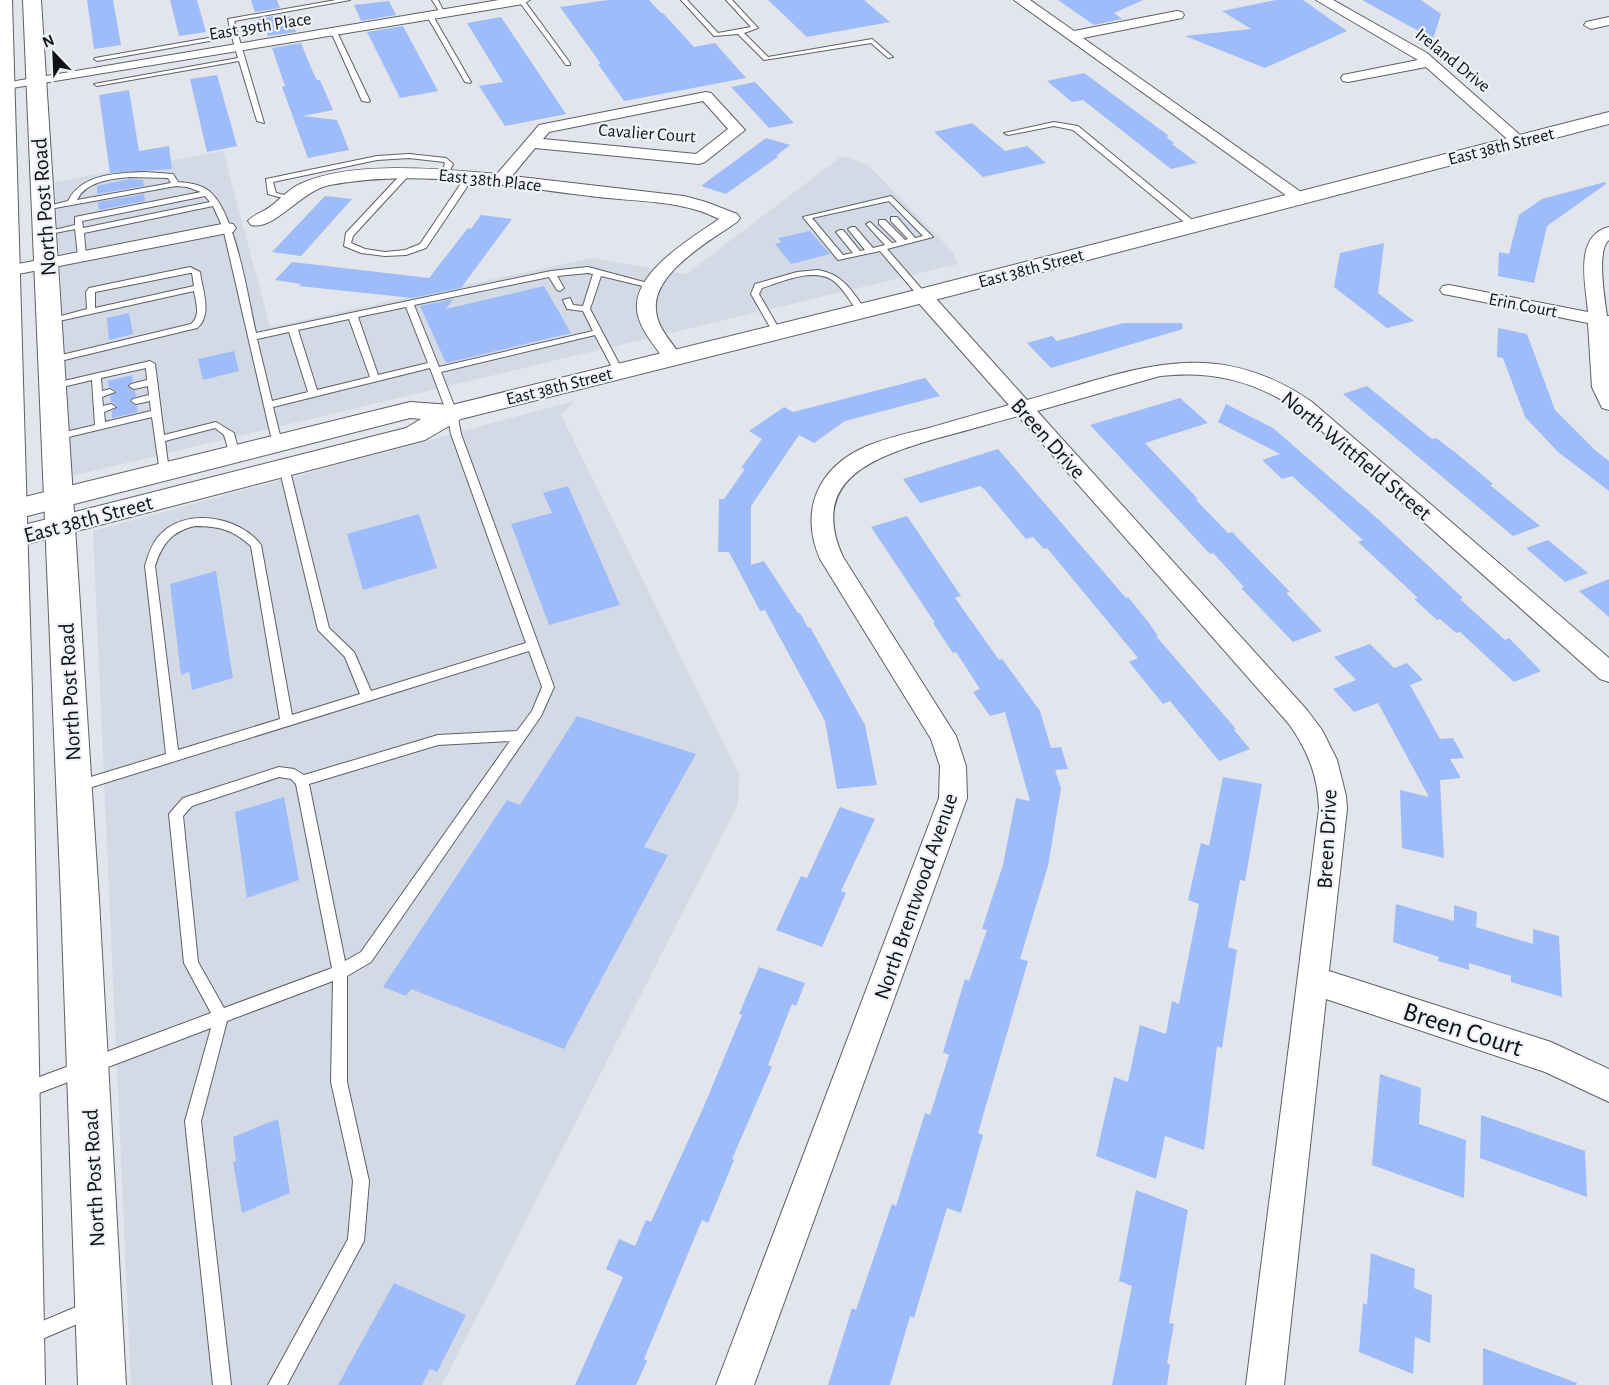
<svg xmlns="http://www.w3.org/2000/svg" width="1609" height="1385" font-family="'Alegreya Sans',sans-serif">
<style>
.built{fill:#d3dae6}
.building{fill:#9dbcf9}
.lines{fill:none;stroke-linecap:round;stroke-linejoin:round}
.lane-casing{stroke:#5e6065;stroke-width:2}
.street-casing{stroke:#5e6065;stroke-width:2}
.secondary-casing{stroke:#5e6065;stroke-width:2}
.primary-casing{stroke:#5e6065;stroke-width:2}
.lane{fill:#fff;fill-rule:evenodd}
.street{fill:#fff;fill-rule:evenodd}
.secondary{fill:#fff;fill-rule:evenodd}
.primary{fill:#fff;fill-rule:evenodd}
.labels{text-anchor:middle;stroke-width:4.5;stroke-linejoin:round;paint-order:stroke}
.far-street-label{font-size:18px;fill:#111214;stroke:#eff2f8}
.street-label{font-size:22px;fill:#111214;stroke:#eff2f8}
.near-street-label{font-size:27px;fill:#111214;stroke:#eff2f8}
</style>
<rect width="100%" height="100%" fill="#e2e5eb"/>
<g class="built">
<path d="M223,151L270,327L592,258L686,274L842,156L868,165L953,252L958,264L72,476L55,182Z"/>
<path d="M574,401L561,415L739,774L738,804L442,1385H131L93,531Z"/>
</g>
<g class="building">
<path d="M87,0H113L121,45L94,49Z"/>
<path d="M170,0H197L206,32L179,36Z"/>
<path d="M251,0H277L280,8L255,12Z"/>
<path d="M608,0H649L661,13H663L694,47L715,43L746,78L624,101L598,64H601L560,7Z"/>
<path d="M768,0H864L890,22L807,37Z"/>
<path d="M1058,0H1143L1114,13L1122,19L1094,25Z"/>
<path d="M1276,0H1303L1347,31L1265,68L1185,36L1251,29L1222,11Z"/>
<path d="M1362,0H1421L1441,14L1433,39Z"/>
<path d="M389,1L396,15L361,21L354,5Z"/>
<path d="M283,14V17L290,16L296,32L268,36L266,31H262L258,19Z"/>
<path d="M501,17L566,114L505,126L479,86L503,82L467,23Z"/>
<path d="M403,26L438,91L400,98L367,32Z"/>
<path d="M301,43L311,68L317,80H320L333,110L303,116L337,120L349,150L308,158L282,87L285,86L272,48Z"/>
<path d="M1084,73L1169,136L1166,137L1174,143L1172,144L1197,163L1171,169L1083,100L1072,102L1047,81Z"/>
<path d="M217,75L237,146L207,152L190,79Z"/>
<path d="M755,82L794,123L769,128L731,87Z"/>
<path d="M129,90L139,151L169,146L172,169L110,173L99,95Z"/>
<path d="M972,123L1005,151L1027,146L1046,163L983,177L934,132Z"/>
<path d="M766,138L790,145L776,156H779L726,194L701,186Z"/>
<path d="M129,179L143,180L144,186L97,194V186Z"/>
<path d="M1605,182L1606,184L1547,226L1534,283L1498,276L1499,252L1509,254L1519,215L1542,199Z"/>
<path d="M144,194L145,201L99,210L98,202Z"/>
<path d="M325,196L352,199L301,256L272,252Z"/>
<path d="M481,215L512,219L461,288L412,298L299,286L301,284L275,280L292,262L429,278L468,228L471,229Z"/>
<path d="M810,231L830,254L791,264L775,244L781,242L778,238Z"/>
<path d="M1384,243L1378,293L1414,321L1387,328L1334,287L1340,253Z"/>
<path d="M544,286L571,333L446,363L420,306L453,299L446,309Z"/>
<path d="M129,313L133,334L109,340L107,318Z"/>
<path d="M1123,323H1182L1183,329L1051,368L1027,343L1052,336L1057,341Z"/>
<path d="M1498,328L1527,334L1555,410L1596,451L1609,461V491L1558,452L1525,417L1503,358L1497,357Z"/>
<path d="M234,351L239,371L203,380L198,359Z"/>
<path d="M132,375L133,381L127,386L135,391L136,396L129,401L137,406L138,412L112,418V411L118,406L111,402L110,396L117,391L109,387L108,381Z"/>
<path d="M925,378L940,396L845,421L814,443L799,435L751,506V565L764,561L798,613H800L808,628L810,627L865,725L877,785L837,789L825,721L765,610L760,611L729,552H718L719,499H724L745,469L741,468L762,439L749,431L784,407L793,412Z"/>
<path d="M1367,386L1432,439L1436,438L1456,453L1493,484L1490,485L1540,526L1513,536L1343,394Z"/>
<path d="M1180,398L1208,423L1145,443L1198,499L1196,500L1228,533L1232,532L1290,592L1286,593L1322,631L1293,642L1241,588L1244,587L1213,553L1210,554L1090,425Z"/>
<path d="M1226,404L1273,428L1379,520L1463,598L1460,599L1505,640L1509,638L1541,671L1514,682L1460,632L1456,633L1440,619L1437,620L1414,599L1418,598L1358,542L1363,540L1292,476L1282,479L1262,460L1280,454L1218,422Z"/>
<path d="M998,449L1126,598L1128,597L1149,623L1158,636H1156L1236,729L1234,730L1250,749L1219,761L1170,701L1163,704L1129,662L1138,658L1047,548L1044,549L1033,537L1026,539L985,490L980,486L920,503L903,479Z"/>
<path d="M568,486L620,605L549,625L511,524L552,513L543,493Z"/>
<path d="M419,514L437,568L363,590L347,534Z"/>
<path d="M907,516L961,596L955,598L999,660L1002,659L1013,674L1040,711L1051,748L1061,747L1068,769L1055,770L1061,788L1048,866L1020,959L1028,961L978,1133L983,1135L961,1213L947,1208L914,1318L910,1316L890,1385H828L852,1308L856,1310L892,1204L896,1206L925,1113L930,1115L949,1055L943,1052L965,979L969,981L987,930L982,929L1003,865L1016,798L1030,801L1005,712L990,716L973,692L980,689L956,652L953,653L933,623H935L871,527Z"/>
<path d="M1548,540L1588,573L1565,582L1526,548Z"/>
<path d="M216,571L233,678L192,690L189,672L181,675L170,584Z"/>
<path d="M1609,579V617L1579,591Z"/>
<path d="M1370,644L1394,668L1407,663L1423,680L1410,685L1440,739L1453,738L1464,758L1450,759L1461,778L1440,780L1444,858L1402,848L1400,790L1429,797L1378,703L1354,712L1333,689L1356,680L1334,657Z"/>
<path d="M577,716L696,754L644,847L668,855L564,1049L411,989L406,996L383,987L507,800L520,805Z"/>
<path d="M1223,777L1262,784L1245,881L1240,880L1228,947L1237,950L1222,1048L1217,1046L1204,1150L1165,1136L1156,1179L1096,1156L1114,1077L1128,1082L1140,1025L1166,1034L1172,1001L1179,1004L1199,904L1188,900L1201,843L1209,846Z"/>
<path d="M284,797L299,880L247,898L235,812Z"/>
<path d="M840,807L875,819L841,891L846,893L822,947L776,930L801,876L807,878Z"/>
<path d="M1396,904L1454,921V905L1477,912L1476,927L1533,944V929L1559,936L1562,997L1511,982V976L1469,963V970L1438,961L1439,957L1393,942Z"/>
<path d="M759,967L805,983L796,1006L792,1004L768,1065L772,1067L732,1159L734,1160L708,1223L702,1220L644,1359L647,1361L636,1385H575L623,1277L606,1269L619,1239L635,1246L646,1220L651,1222L704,1106L742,1015L739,1014Z"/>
<path d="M1380,1074L1421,1088L1419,1124L1466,1140L1464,1198L1372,1165Z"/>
<path d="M1481,1115L1585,1151L1587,1197L1480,1158Z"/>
<path d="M278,1119L290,1193L242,1213L233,1162L236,1161L233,1137Z"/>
<path d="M1136,1190L1188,1210L1169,1323L1174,1324L1167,1363L1170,1365L1167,1385H1112L1132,1286L1119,1281Z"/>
<path d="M1371,1253L1415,1269L1414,1288L1432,1295L1430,1343L1415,1337L1413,1374L1359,1352L1363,1303L1367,1305Z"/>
<path d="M394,1283L466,1315L437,1372L430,1369L422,1385H338Z"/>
<path d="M1483,1348L1577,1383L1576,1385H1483Z"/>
</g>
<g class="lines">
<defs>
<g id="lane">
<path d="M336,0H350L234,21L264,123L257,121L239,61L97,86L94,84L238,58L232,37L97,61L94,59L95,58L231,34L228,19Z"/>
<path d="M432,0H438L445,14H441Z"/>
<path d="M518,0H524L570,63V65H566Z"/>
<path d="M681,0H687L718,33L751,27L726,0H732L758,28L744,33L768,57L872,39L893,57L888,58L871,43L764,60L738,34L714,36Z"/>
<path d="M430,14L433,16L471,82L470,83L465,82L427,16Z"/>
<path d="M334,30L337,32L370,101L368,102L362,101L331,32Z"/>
<path d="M1054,122L1078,126L1196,223V227H1190L1073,130L1054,126L1008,135L1004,133Z"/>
<path d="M409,154L446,158L453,164L448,175L444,177L440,175L445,164L444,162L409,158L377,160L273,182L276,193L293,197V201L268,194L266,179L377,156Z"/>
<path d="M404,171L411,173L353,236L351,243L365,249L385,252L405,250L420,244L466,176L473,178L426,248L406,255L385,256L361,253L344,246L346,233Z"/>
<path d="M145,172L173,174L178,182C189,183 200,184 209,191C235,211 248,298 256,333L551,271L588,267L655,285L651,288L601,276L590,309L623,371L621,373H615L595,335L441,372L457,413L461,434L554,687L541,716L371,962L347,976V1082L369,1181L364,1241L287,1385H268L348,1239L353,1181L331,1082L333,981L227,1021L201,1121L231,1385H213L185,1121L211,1028L26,1098L21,1095L18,1090L21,1085L26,1082L211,1013L184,963L169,814L183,798L279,767L294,769L304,775L438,735L517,731L532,711L542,687L529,651L76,792L71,791L70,787L71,783L166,754L145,566C148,556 151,545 158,537C183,506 240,516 261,545L292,715L360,694L345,657L318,630L279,467L280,465H288L289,467L329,628L354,652L371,691L526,643L451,434L447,413L430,368L273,407L282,443L277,446L273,445L223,228L213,206L84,233L86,256L82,259L78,256L75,229L45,235L41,233L75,225V217L201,192L187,187L176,186L44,210L40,208L68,201C81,174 117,173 145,172ZM129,177L168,178L171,183L77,200C86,181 111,179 129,177ZM205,196L210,202L83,228L82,221ZM588,273L593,274L583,306L573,305L570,298L563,300L567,309L583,311L593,331L439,367L414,305L549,277L557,290L560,291L564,288L557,276ZM406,307L428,363L378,375L358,317ZM349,319L370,377L317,390L298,330ZM289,332L308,392L272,401L257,339ZM195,526C220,526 233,530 251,546L280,719L178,750L155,566C162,544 172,531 195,526ZM510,741L361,952L345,961L309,784L438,745ZM279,777L291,779L296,784L332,968L224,1008L198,962L183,816L192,806Z"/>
<path d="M891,196L933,237L887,249L926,294V298H920L880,251L838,260L803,217ZM889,201L923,236L915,238L897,217H891V221L908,239L905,240L885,220H879V224L897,242L892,243L870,222L866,224L885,245L873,248L855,227H852L848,229L865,250L860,251L843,230H840L836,232L853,253L843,255L812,218Z"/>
<path d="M190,267L200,272C202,289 213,316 197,328L52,363L47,360L49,358L191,324C201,316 196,303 194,291L50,323L46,320L87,309L86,292L89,288ZM190,273H192L194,286L95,308V292Z"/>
<path d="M818,270C843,274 853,292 866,311L865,313H859C851,303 845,291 835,282C816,266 783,281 762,288L759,294L781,332L780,334H774L751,294L755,284L797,272Z"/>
<path d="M150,361L155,364L164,435L216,422L234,433L239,453L238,455H230L224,435L215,428L165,441L169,471L164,474L160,473L152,417L56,440L53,439V435L95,425L92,380L54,389L49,386L51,384ZM146,368L147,380L131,384L129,386L134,389L148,386L149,395L133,399L131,401L136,404L150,401L151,411L105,422L104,412L116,407L111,404L103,406L102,397L115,392L110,389L102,391L101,378Z"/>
<path d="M90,1301L96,1304L99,1310L96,1316L0,1357V1339Z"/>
</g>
<g id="street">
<path d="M499,0H530L523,4L0,90V84L4,83Z"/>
<path d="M1014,0H1030L1074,31L1177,11L1182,12L1184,15L1182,18L1083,38L1308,197L1306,201H1294Z"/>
<path d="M1316,0H1333L1427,53L1528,142L1520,147L1514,145L1426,67L1348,82L1343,81L1341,78L1343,75L1418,60Z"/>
<path d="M1609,17V25L1591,29L1584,25L1586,22Z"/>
<path d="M706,92L711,93L745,130L705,162L699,164L535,148L512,176L684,196L706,202L737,214L740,218L737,222C711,240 652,273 656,310C657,328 673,344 683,358L680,362H666C656,347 638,328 637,309C634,271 692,238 719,219C682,200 639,202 598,197C509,187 420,168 330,185C301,190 275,231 251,225L248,221C254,214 264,212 271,206C281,199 289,189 300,184C352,160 441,169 497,174L539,125ZM703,101L728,129L696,154L543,139L549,132Z"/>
<path d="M227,223L233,224L236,228L233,232L8,276L0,272L2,267L8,266Z"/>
<path d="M1609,227V240C1596,250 1605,300 1607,316H1609V410L1602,408L1592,387L1588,323L1449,295L1443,294L1440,290L1443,286L1449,285L1588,312C1586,285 1573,236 1609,227Z"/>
<path d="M923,290L930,292L1027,400C1133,371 1211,332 1312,402L1609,658V682L1600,679L1298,410C1255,381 1212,370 1160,376L1037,411L1307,710L1322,730L1337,760L1346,796L1347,809L1329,971L1551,1042L1609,1069V1102L1545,1072L1326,999L1284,1385H1246L1319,809C1318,776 1308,751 1289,724L1018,416C992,423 965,431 938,438C877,456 807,478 843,557L956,736L966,766L967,798L754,1385H716L939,798L940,766L931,739L820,559C799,510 818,467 867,446C886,438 908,433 929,428C955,420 982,413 1009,405L916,300L914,296L916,292Z"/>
</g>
<path id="secondary" d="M1609,112V124L931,301L461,419L425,440L0,551V531L406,428L421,419L410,418L0,523V503L410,402L452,405L916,290Z"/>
<g id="primary">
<path d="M0,0H12L32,692L45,1385H0Z"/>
<path d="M23,0H41L99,900L126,1385H78L61,900Z"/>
</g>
</defs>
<use href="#lane" class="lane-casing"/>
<use href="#street" class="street-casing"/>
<use href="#secondary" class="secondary-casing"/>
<use href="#primary" class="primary-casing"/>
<use href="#lane" class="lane"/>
<use href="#street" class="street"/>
<use href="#secondary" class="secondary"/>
<use href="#primary" class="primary"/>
</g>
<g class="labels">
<g class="far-street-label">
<text transform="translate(260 26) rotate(-9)" y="6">East 39th Place</text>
<text transform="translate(1453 60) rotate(39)" y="6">Ireland Drive</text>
<text transform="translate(647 133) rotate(4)" y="6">Cavalier Court</text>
<text transform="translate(1501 146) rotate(-14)" y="6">East 38th Street</text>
<text transform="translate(490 180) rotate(6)" y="6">East 38th Place</text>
<text transform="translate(1031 268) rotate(-15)" y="6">East 38th Street</text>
<text transform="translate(1523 305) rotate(11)" y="6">Erin Court</text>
<text transform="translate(559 386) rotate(-14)" y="6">East 38th Street</text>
</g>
<g class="street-label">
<text transform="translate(43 207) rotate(-94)" y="8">North Post Road</text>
<text transform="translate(1049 438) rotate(48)" y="8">Breen Drive</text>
<text transform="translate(1357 455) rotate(40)" y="8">North Wittfield Street</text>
<text transform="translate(88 518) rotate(-15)" y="8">East 38th Street</text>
<text transform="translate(69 692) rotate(-93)" y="8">North Post Road</text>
<text transform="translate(1326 839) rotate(-87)" y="8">Breen Drive</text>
<text transform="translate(915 896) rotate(-71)" y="8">North Brentwood Avenue</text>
<text transform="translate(93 1178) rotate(-93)" y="8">North Post Road</text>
</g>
<g class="near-street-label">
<text transform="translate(1463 1029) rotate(18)" y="9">Breen Court</text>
</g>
</g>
<g transform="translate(54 54) rotate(337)" stroke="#eff2f8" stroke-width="4.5" paint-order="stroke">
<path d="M0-4.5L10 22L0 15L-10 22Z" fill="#111214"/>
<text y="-9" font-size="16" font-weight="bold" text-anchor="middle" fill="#111214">N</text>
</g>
</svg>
